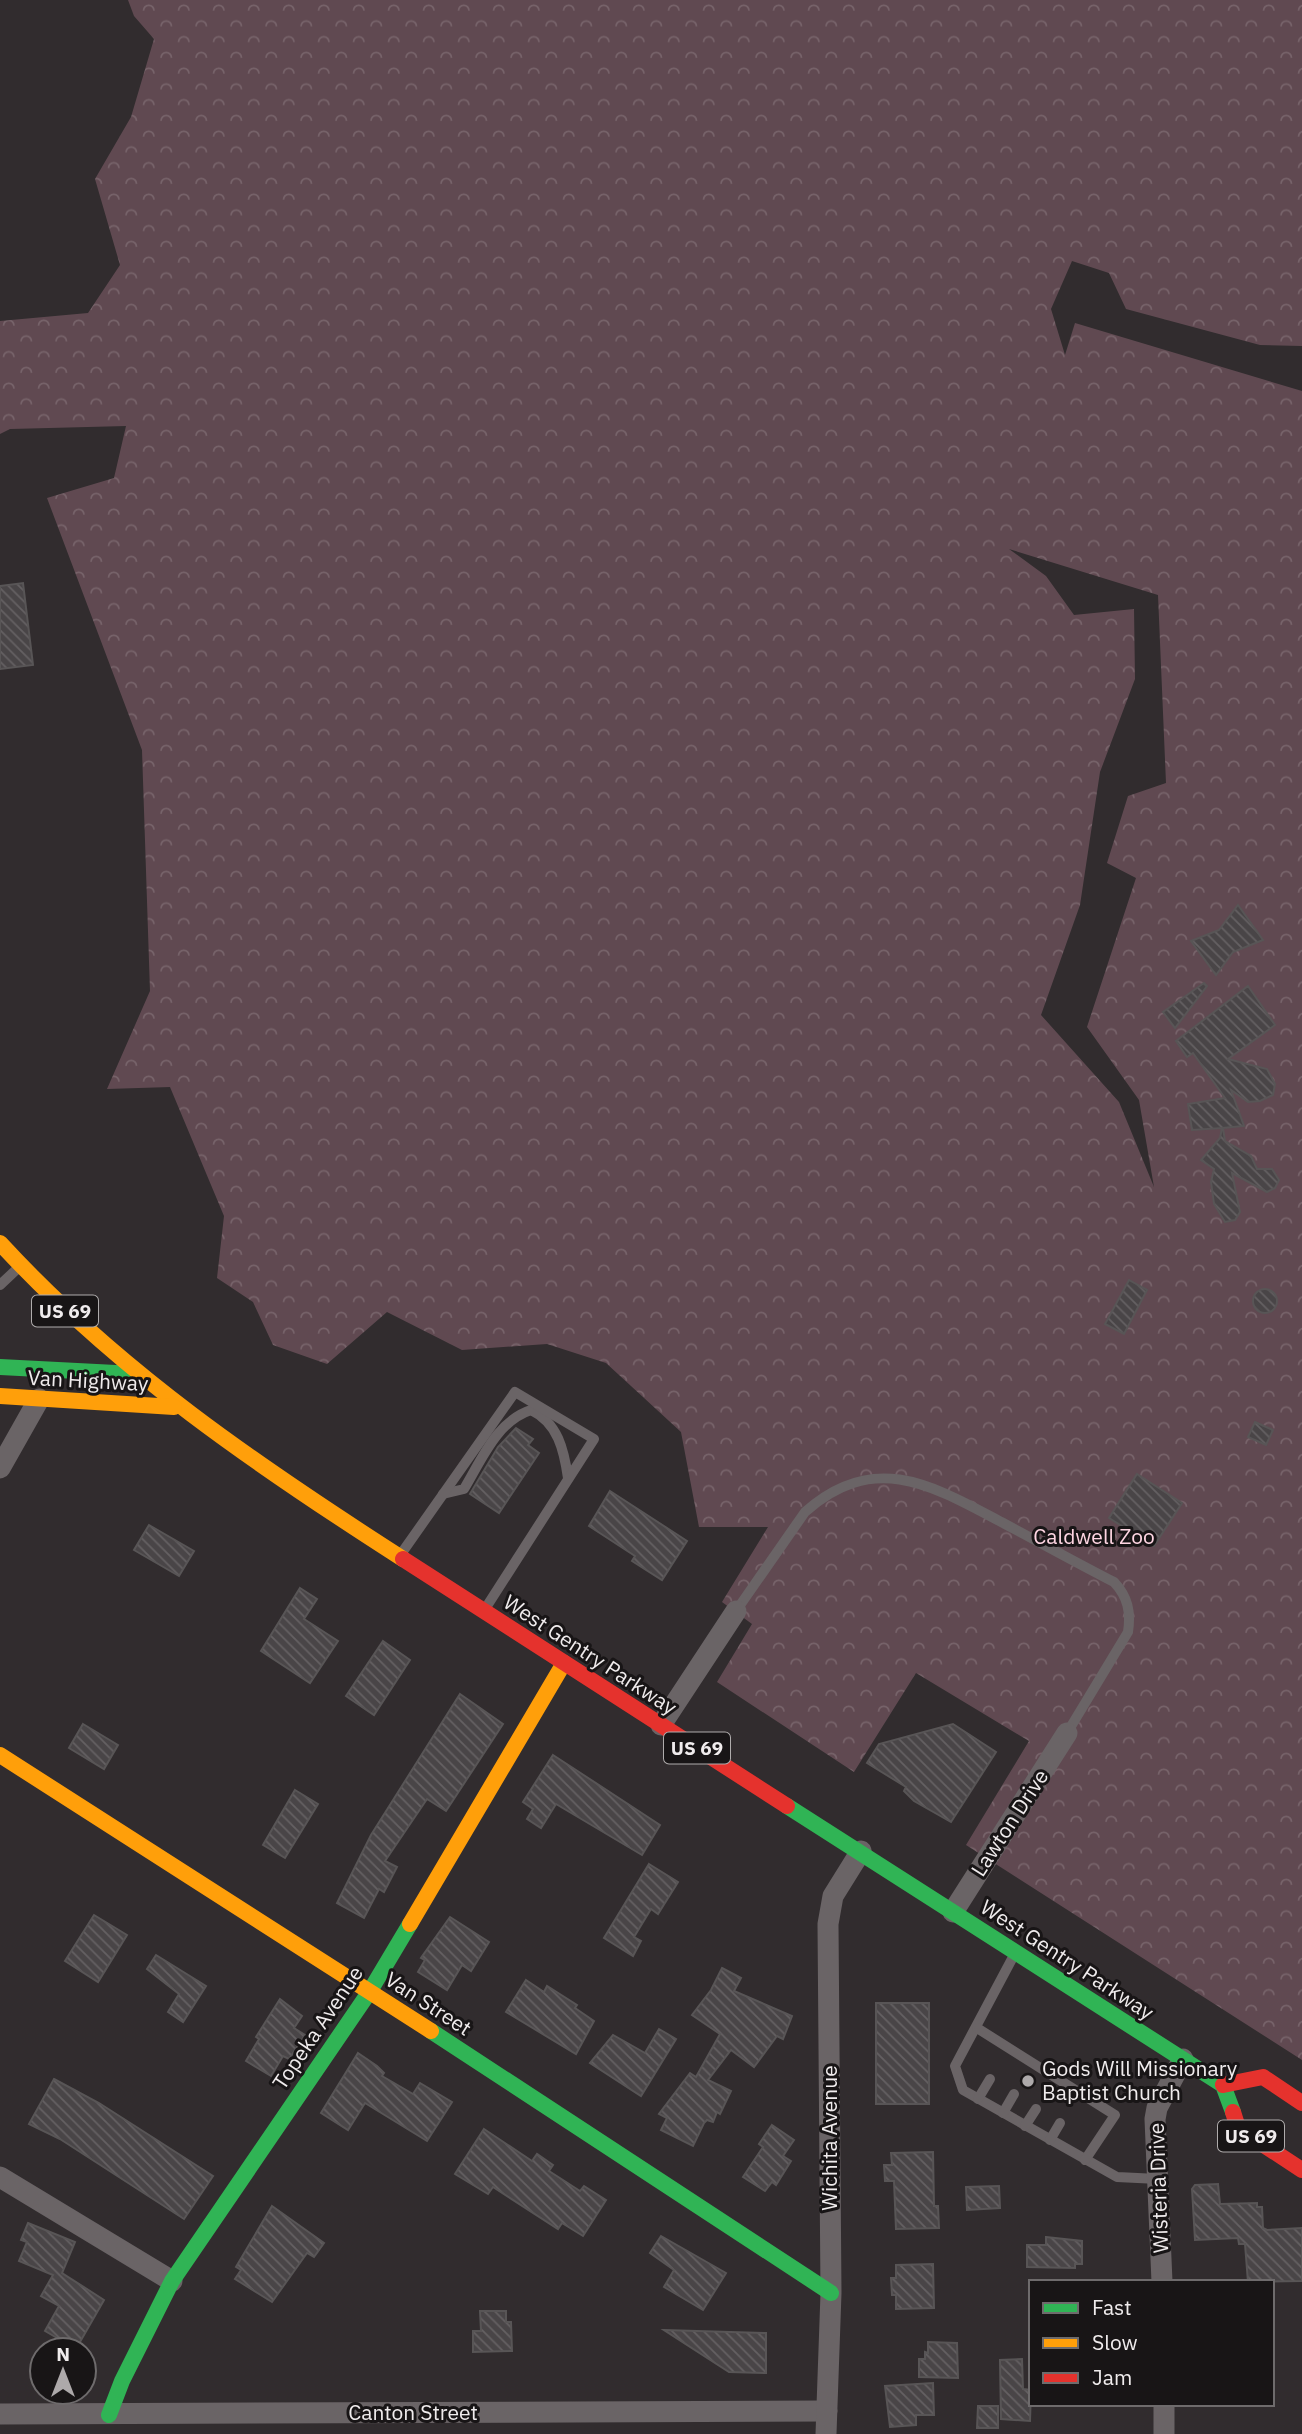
<svg xmlns="http://www.w3.org/2000/svg" width="1302" height="2434" font-family="'IBM Plex Sans',sans-serif">
<style>
.forest{fill:url(#forest-crowns);fill-rule:evenodd}
.building{fill:url(#building-back-hatch);stroke:#585556;stroke-width:2}
.lines{fill:none;stroke-linecap:round;stroke-linejoin:round}
.lane{stroke:#6a6466;stroke-width:10}
.street{stroke:#6a6466;stroke-width:21}
.fast{stroke:#30b455;stroke-width:16}
.slow{stroke:#ff9f0a;stroke-width:16}
.jam{stroke:#e5322d;stroke-width:16}
.poi-dot{fill:#ada9aa;stroke:#181516;stroke-width:2.5}
.labels{text-anchor:middle;stroke-width:6;stroke-linejoin:round;paint-order:stroke}
.shield{fill:#181516;stroke:#afacac;stroke-width:2}
.shield-label{font-size:19px;font-weight:bold;fill:#f0eced}
.street-label{font-size:21px;fill:#f0eced;stroke:#181516}
.park-label{font-size:21px;fill:#fed5e2;stroke:#181516}
.poi-label{font-size:21px;fill:#f0eced;stroke:#181516;text-anchor:start}
</style>
<defs>
<pattern id="forest-crowns" width="20" height="18" patternUnits="userSpaceOnUse" patternTransform="scale(1.75)"><rect width="20" height="18" fill="#604951"/><path d="M2 6a3 3 0 1 1 6 0M12 15a3 3 0 1 1 6 0" fill="none" stroke="#77636a"/></pattern>
<pattern id="building-back-hatch" width="6" height="6" patternUnits="userSpaceOnUse" patternTransform="scale(1.75)"><rect width="6" height="6" fill="#494547"/><path d="M-1 5l2 2M0 0l6 6M5-1l2 2" fill="none" stroke="#646062"/></pattern>
</defs>
<rect width="100%" height="100%" fill="#312c2e"/>
<path class="forest" d="M128,0H1302V346L1260,345L1126,309L1109,273L1072,261L1051,309L1065,355L1075,323L1302,391V2060L966,1845L1029,1741L916,1673L854,1772L717,1682L752,1624L722,1602L768,1527H699L681,1432L606,1363L547,1344L462,1350L387,1312L327,1364L273,1345L253,1302L217,1278L224,1216L170,1087L107,1089L150,991L142,750L47,498L114,478L126,426L10,429L0,434V321L88,313L120,265L95,179L131,117L154,39L134,16ZM1009,549L1158,595L1166,783L1128,796L1107,863L1136,878L1087,1027L1139,1100L1154,1187L1119,1102L1041,1015L1080,905L1100,772L1135,679L1134,609L1074,615L1046,576Z"/>
<g class="building">
<path d="M23,583L33,665L0,669V586Z"/>
<path d="M1238,905L1263,940L1233,952L1216,975L1191,941L1219,930Z"/>
<path d="M1204,983L1207,986L1175,1028L1163,1012Z"/>
<path d="M1248,986L1275,1025L1228,1059L1267,1069L1275,1084L1273,1095L1260,1101L1248,1102L1231,1090L1244,1126L1223,1128L1225,1141L1251,1156L1257,1169H1272L1279,1180L1275,1188L1267,1192L1232,1173L1240,1212L1235,1220L1225,1222L1214,1204L1211,1182L1214,1169L1201,1160L1220,1138L1222,1128L1192,1130L1188,1104L1225,1098L1193,1053L1187,1057L1176,1041Z"/>
<path d="M1129,1280L1147,1290L1124,1334L1105,1324Z"/>
<circle cx="1265" cy="1301" r="12"/>
<path d="M1255,1422L1273,1430L1266,1445L1248,1437Z"/>
<path d="M516,1428L533,1439L528,1445L539,1453L499,1513L470,1494L498,1447Z"/>
<path d="M1137,1474L1182,1503L1154,1546L1109,1518Z"/>
<path d="M610,1491L687,1541L662,1580L632,1561L635,1556L589,1526Z"/>
<path d="M149,1525L194,1551L179,1576L134,1550Z"/>
<path d="M300,1588L317,1599L304,1619L338,1641L310,1683L261,1651Z"/>
<path d="M383,1641L410,1660L374,1715L346,1696Z"/>
<path d="M460,1694L503,1724L446,1811L427,1799L385,1861L397,1867L384,1892L379,1889L364,1918L337,1903L371,1835Z"/>
<path d="M83,1724L118,1745L104,1769L69,1748Z"/>
<path d="M953,1724L996,1752L951,1822L914,1801L904,1791L906,1787L867,1763L879,1744Z"/>
<path d="M553,1755L660,1825L642,1855L556,1804L541,1828L527,1819L533,1809L523,1802Z"/>
<path d="M295,1790L318,1804L285,1858L263,1845Z"/>
<path d="M649,1864L678,1882L658,1914L651,1909L634,1937L641,1941L633,1956L604,1938Z"/>
<path d="M94,1915L127,1935L98,1982L65,1961Z"/>
<path d="M450,1917L489,1942L471,1971L462,1965L447,1990L418,1972L425,1960L421,1958Z"/>
<path d="M156,1955L206,1986L183,2022L168,2012L179,1994L147,1969Z"/>
<path d="M722,1968L741,1978L734,1991L792,2016L783,2039L777,2036L754,2067L731,2050L708,2080L731,2091L720,2114L717,2112L713,2122L707,2120L704,2123L693,2146L661,2130L667,2118L659,2114L690,2073L696,2077L720,2034L692,2015L711,1990Z"/>
<path d="M526,1980L544,1992L547,1986L577,2005L575,2008L594,2021L576,2054L506,2012Z"/>
<path d="M280,1999L302,2016L294,2028L305,2035L289,2059L283,2056L271,2076L246,2061L259,2039L256,2037Z"/>
<rect x="876" y="2003" width="53" height="101"/>
<path d="M659,2029L676,2039L641,2096L590,2063L613,2035L645,2053Z"/>
<path d="M358,2053L377,2066L384,2073L382,2076L413,2094L420,2083L452,2102L427,2141L365,2103L348,2130L321,2113Z"/>
<path d="M54,2079L99,2103L213,2176L184,2219L60,2139L29,2124Z"/>
<path d="M772,2125L794,2140L783,2156L791,2161L776,2185L772,2182L765,2191L743,2177L763,2147L759,2144Z"/>
<path d="M484,2129L532,2161L537,2154L553,2165L549,2171L580,2191L584,2186L606,2200L583,2236L562,2223L558,2229L493,2187L488,2194L455,2174Z"/>
<path d="M933,2152L934,2206H938L939,2228L896,2229L894,2181H885L884,2165H892L891,2153Z"/>
<path d="M1218,2184L1220,2204L1257,2203V2207H1262L1263,2228L1267,2230L1302,2228V2281L1248,2282L1245,2244H1239L1238,2238L1195,2240L1192,2189L1195,2185Z"/>
<path d="M999,2186L1000,2208L967,2210L966,2187Z"/>
<path d="M272,2206L324,2243L314,2257L307,2253L272,2302L235,2279L241,2270L236,2267Z"/>
<path d="M28,2223L75,2242L62,2273L104,2300L76,2349L45,2331L59,2306L41,2296L53,2275L19,2261L27,2242L21,2240Z"/>
<path d="M661,2236L726,2273L703,2310L664,2287L674,2270L650,2253Z"/>
<path d="M1046,2237L1082,2241V2264H1075V2268L1027,2267V2245H1046Z"/>
<path d="M933,2264L934,2308L896,2309V2295H892L891,2278H896V2265Z"/>
<path d="M480,2311H506V2322H511L512,2351L473,2352V2331H481Z"/>
<path d="M664,2330L766,2333V2373L729,2372Z"/>
<path d="M928,2342L957,2343L958,2378L919,2377V2359H925V2352L928,2353Z"/>
<path d="M1022,2359L1023,2389L1031,2390L1030,2421L1001,2419L1000,2360Z"/>
<path d="M933,2383L934,2415H916V2425L890,2427L885,2386Z"/>
<path d="M978,2406H998V2428H977Z"/>
</g>
<g class="lines">
<g class="lane">
<path d="M0,1285L18,1268"/>
<path d="M443,1494L464,1489C482,1459 497,1421 531,1410C558,1423 564,1450 568,1478"/>
<path d="M401,1554L515,1392L594,1439L485,1609"/>
<path d="M736,1611L805,1512C875,1449 935,1487 1005,1524C1041,1543 1077,1563 1114,1582C1128,1597 1131,1612 1128,1632L1067,1733"/>
<path d="M1014,1955L955,2066L963,2090L1117,2177L1158,2179"/>
<path d="M977,2028L1115,2115L1085,2160"/>
<path d="M978,2099L990,2079"/>
<path d="M1003,2113L1014,2094"/>
<path d="M1025,2126L1036,2109"/>
<path d="M1050,2140L1060,2123"/>
</g>
<g class="street">
<path d="M0,1468L39,1399"/>
<path d="M661,1725L736,1611"/>
<path d="M953,1912L1067,1733"/>
<path d="M0,2177L172,2281"/>
<path d="M1162,2282L1155,2119L1157,2108L1183,2059"/>
<path d="M1164,2404V2434"/>
<path d="M0,2414L827,2411"/>
<path d="M826,2434L831,2293L828,1924L833,1896L861,1851"/>
</g>
<g class="fast">
<path d="M0,1367L135,1374"/>
<path d="M787,1806L1223,2085L1233,2112"/>
<path d="M431,2031L831,2293"/>
<path d="M109,2415L122,2381L172,2281L370,1991L410,1924"/>
</g>
<g class="slow">
<path d="M0,1243C118,1371 258,1466 403,1559"/>
<path d="M0,1396L174,1407"/>
<path d="M0,1755L431,2031"/>
<path d="M410,1924L564,1663"/>
</g>
<g class="jam">
<path d="M403,1559L787,1806"/>
<path d="M1223,2085L1263,2077L1302,2103"/>
<path d="M1233,2112L1238,2128L1302,2170"/>
</g>
</g>
<circle class="poi-dot" cx="1028" cy="2081" r="7"/>
<g class="labels">
<g class="shield">
<rect x="32" y="1295.5" width="66" height="31" rx="5"/>
<rect x="664" y="1732.5" width="66" height="31" rx="5"/>
<rect x="1218" y="2120.5" width="66" height="31" rx="5"/>
</g>
<g class="shield-label">
<text x="65" y="1318">US 69</text>
<text x="697" y="1755">US 69</text>
<text x="1251" y="2143">US 69</text>
</g>
<g class="street-label">
<text transform="translate(88 1381) rotate(3)" y="7">Van Highway</text>
<text transform="translate(590 1655) rotate(33)" y="7">West Gentry Parkway</text>
<text transform="translate(1010 1823) rotate(-57)" y="7">Lawton Drive</text>
<text transform="translate(1067 1960) rotate(33)" y="7">West Gentry Parkway</text>
<text transform="translate(428 2004) rotate(33)" y="7">Van Street</text>
<text transform="translate(318 2028) rotate(-56)" y="7">Topeka Avenue</text>
<text transform="translate(830 2138) rotate(-90)" y="7">Wichita Avenue</text>
<text transform="translate(1159 2188) rotate(-92)" y="7">Wisteria Drive</text>
<text x="413" y="2420">Canton Street</text>
</g>
<g class="park-label">
<text x="1094" y="1544">Caldwell Zoo</text>
</g>
<g class="poi-label">
<text x="1042" y="2076">Gods Will Missionary<tspan x="1042" dy="24">Baptist Church</tspan></text>
</g>
</g>
<rect x="1029" y="2280" width="245" height="126" fill="#181516" stroke="#6e6b6c" stroke-width="2"/>
<rect x="1043" y="2303" width="35" height="10" fill="#30b455" stroke="#6e6b6c" stroke-width="2"/>
<text x="1092" y="2315" font-size="21" fill="#f0eced">Fast</text>
<rect x="1043" y="2338" width="35" height="10" fill="#ff9f0a" stroke="#6e6b6c" stroke-width="2"/>
<text x="1092" y="2350" font-size="21" fill="#f0eced">Slow</text>
<rect x="1043" y="2373" width="35" height="10" fill="#e5322d" stroke="#6e6b6c" stroke-width="2"/>
<text x="1092" y="2385" font-size="21" fill="#f0eced">Jam</text>
<g transform="translate(63 2371)"><circle r="33" fill="#181516" stroke="#6e6b6c" stroke-width="2"/>
<path d="M0-5L12 26L0 18L-12 26Z" fill="#ada9aa"/>
<text y="-10" font-size="19" font-weight="bold" text-anchor="middle" fill="#f0eced">N</text>
</g>
</svg>
